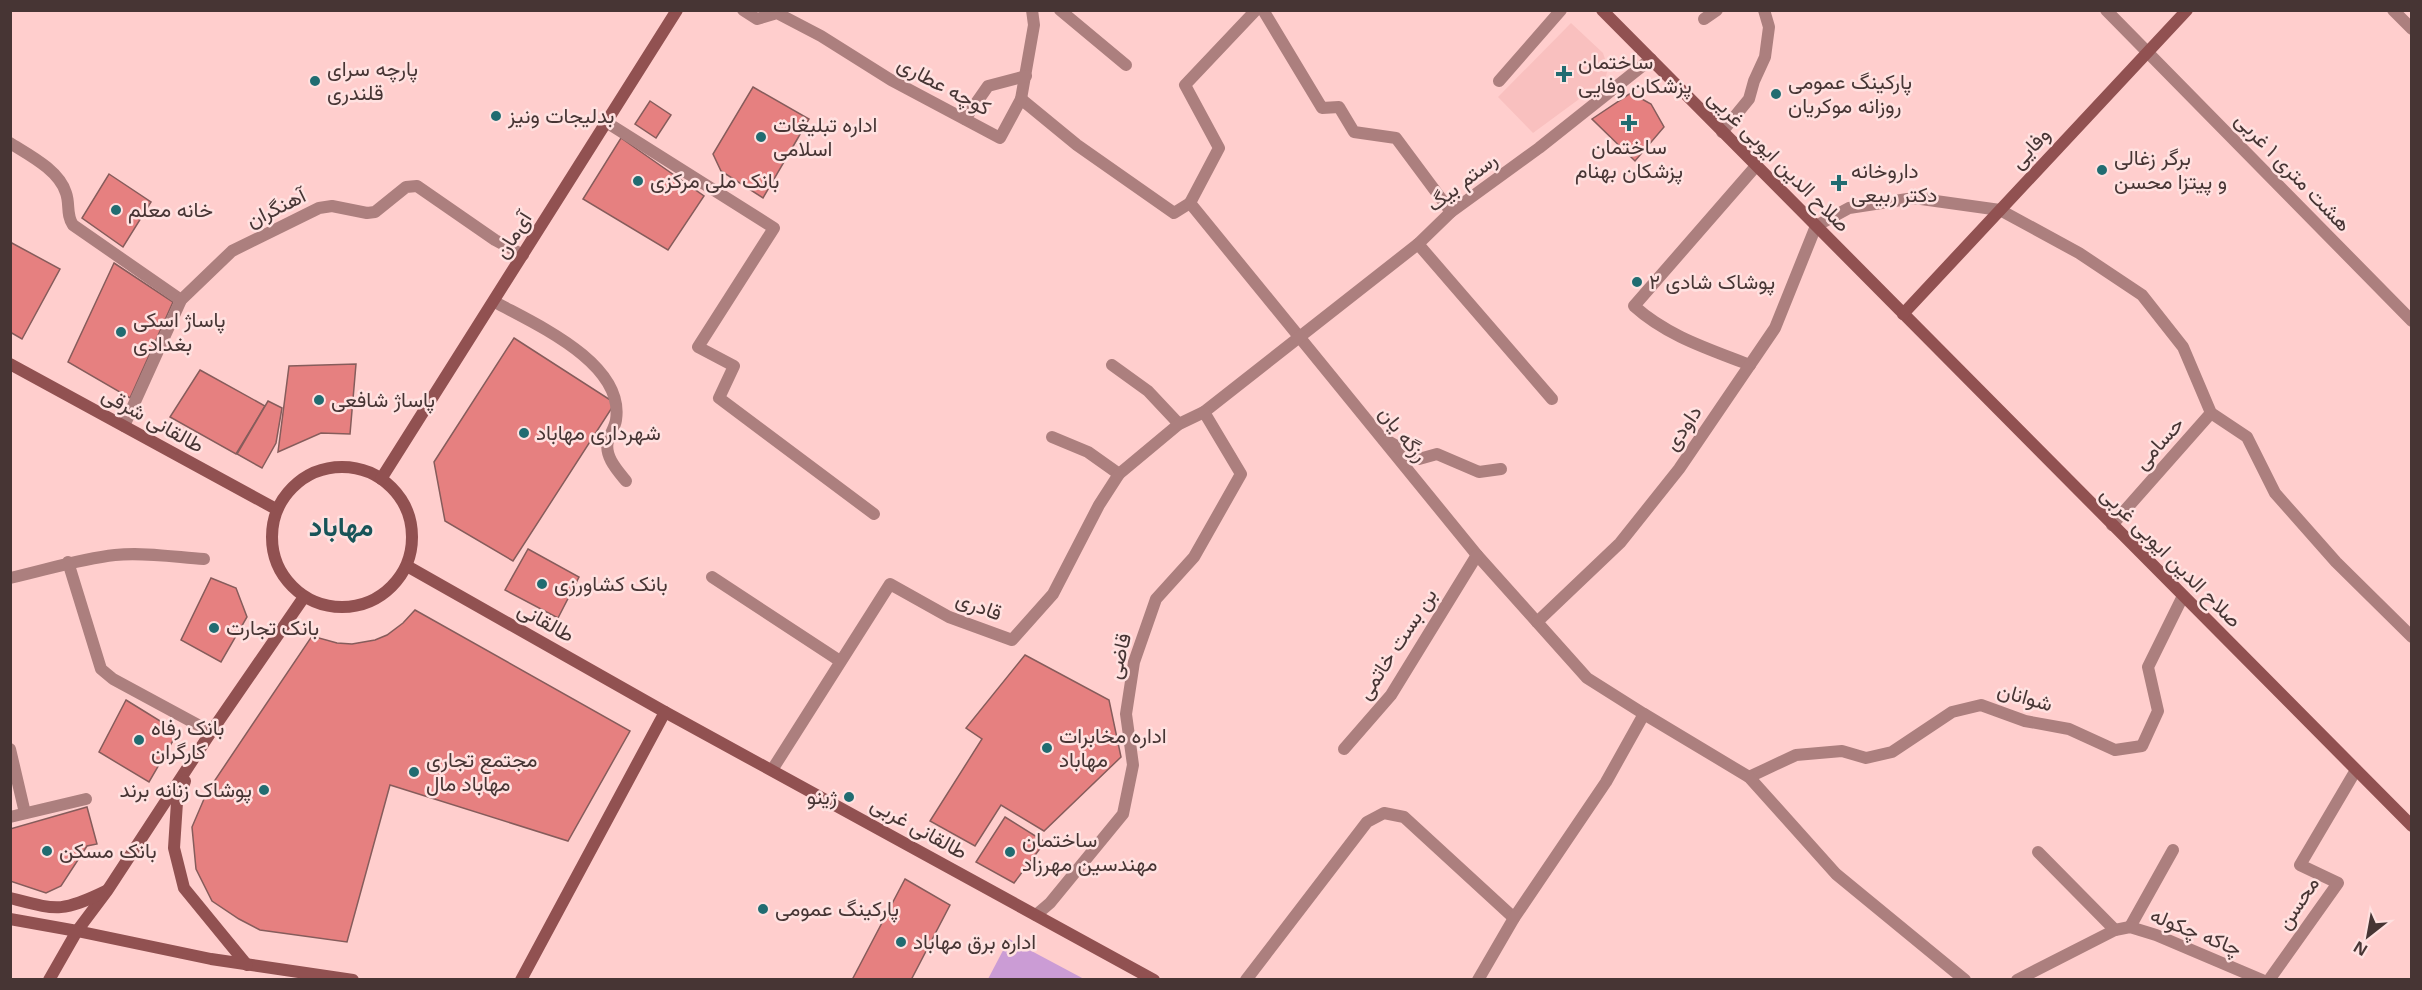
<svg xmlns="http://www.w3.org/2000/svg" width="2422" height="990" font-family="'Open Sans',Vazirmatn,sans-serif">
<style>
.built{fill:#f9c0bf}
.green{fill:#cb9cd5}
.building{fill:#e68080;stroke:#865c5b;stroke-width:1.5}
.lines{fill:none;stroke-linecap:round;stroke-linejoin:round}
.street{stroke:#ac7f7e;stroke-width:12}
.secondary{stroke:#915151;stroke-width:12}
.poi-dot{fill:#216c71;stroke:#ffe1e0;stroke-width:2}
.labels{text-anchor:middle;stroke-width:5;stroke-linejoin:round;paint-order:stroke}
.poi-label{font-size:21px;fill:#473534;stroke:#ffe1e0;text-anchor:start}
.street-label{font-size:21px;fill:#473534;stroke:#ffe1e0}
.district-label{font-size:27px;font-weight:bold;fill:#185458;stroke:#ffe1e0}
</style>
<rect width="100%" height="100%" fill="#ffcecd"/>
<path class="built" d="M1571,23L1603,53L1608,68L1605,80L1533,133L1498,97Z"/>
<path class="green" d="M1009,939L1084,979H988Z"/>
<g class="building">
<path d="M753,87L809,119L763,198L721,171L713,154Z"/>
<path d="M1631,93L1651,104L1664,127L1635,161L1592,119Z"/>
<path d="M650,101L671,115L656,138L635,124Z"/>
<path d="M621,138L704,196L668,250L583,199Z"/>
<path d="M109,174L151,202L123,247L82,218Z"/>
<path d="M10,242L60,269L22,339L10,332Z"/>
<path d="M114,263L173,302L130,398L68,362Z"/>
<path d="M514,338L615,403L513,561L445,521L434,462Z"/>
<path d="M356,364L350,434L321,433L278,452L289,366Z"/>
<path d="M200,370L265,406L236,454L170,417Z"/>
<path d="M268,401L282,408L276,443L262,468L237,454Z"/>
<path d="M528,549L579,577L558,618L505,590Z"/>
<path d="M211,578L236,588L247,617L221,662L181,640Z"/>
<path d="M415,610L630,731L568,841L390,785L347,942L260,930L239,919L212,901L196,869L192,827L207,792L312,636L337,643L352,644L375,640L387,635L403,623Z"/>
<path d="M1025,655L1109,700L1121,757L1044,831L1001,805L975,846L930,821L982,739L966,728Z"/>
<path d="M126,700L178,732L149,782L99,752Z"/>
<path d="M87,807L97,844L87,846L61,886L46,893L10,881V829Z"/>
<path d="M1005,817L1045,842L1014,883L976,862Z"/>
<path d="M905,879L950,905L911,980H852Z"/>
</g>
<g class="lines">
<g class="street">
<path d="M743,10L757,19L777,13L821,36L891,80L1000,138L1021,99L1077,145L1174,213L1190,203"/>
<path d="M1060,10L1126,65"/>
<path d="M1256,10L1185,85L1219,148L1190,203L1477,555L1587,678L1644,714"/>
<path d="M1263,10L1322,108L1339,107L1354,132L1396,138L1451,212"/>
<path d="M2106,10L2412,321"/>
<path d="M2393,10L2412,29"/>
<path d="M1704,19L1717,10"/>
<path d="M1499,81L1561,10"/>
<path d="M1021,99L1034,25L1032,10"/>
<path d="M965,119L988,86L1026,76"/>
<path d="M606,122L774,228L698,347L734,366L719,398L874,514"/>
<path d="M1722,132L1749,99L1754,81L1765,57L1769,27L1764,10"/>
<path d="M10,143C29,155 59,170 66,193C70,204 66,215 73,225L181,300"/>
<path d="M1418,244L1552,399"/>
<path d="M495,302C535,324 625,363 616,420C615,427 610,434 608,441C604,456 617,470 626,481"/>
<path d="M1112,365L1148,391L1179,424"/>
<path d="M1750,365C1709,349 1667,336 1634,306L1756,166"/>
<path d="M124,426L181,300L232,251L319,208L332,206L367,213L375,212L406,187L417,186L495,240L523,255"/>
<path d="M1052,437L1088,452L1119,474"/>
<path d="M1386,440L1419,459L1437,454L1479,472L1501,469"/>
<path d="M2112,525L2211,413"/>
<path d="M68,562L101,669L113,679L211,732"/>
<path d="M712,577L840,661"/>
<path d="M10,578C46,570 79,559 115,555C144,552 175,557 204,559"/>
<path d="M1537,622L1620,543L1679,469L1775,328L1816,226L1849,208L1914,198L2000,210L2079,253L2142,295L2183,347L2211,413L2247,437L2275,493L2336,562L2412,637"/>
<path d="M10,749L25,813"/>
<path d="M1344,749L1391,695L1477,555"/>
<path d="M772,770L890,584L949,617L1012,640L1053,594L1099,505L1119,474L1179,424L1204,412L1418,244L1451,212L1539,148L1651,59"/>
<path d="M1749,777L1796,755L1842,751L1866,758L1892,752L1952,712L1981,705L2025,721L2069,729L2115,750L2142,746L2158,711L2148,667L2183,596"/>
<path d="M10,817L86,799"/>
<path d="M2038,852L2115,930"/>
<path d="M1036,915L1050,903L1123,814L1133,765L1126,714L1134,662L1156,599L1194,557L1241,474L1204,412"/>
<path d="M2130,927L2173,850"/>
<path d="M1246,980L1367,822L1384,813L1404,817L1514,918"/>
<path d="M1478,980L1514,918L1606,782L1644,714L1749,777L1836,874L1965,980"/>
<path d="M2017,980L2115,930L2130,927L2156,935L2262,980"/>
<path d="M2269,980L2338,883L2300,865L2356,770"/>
</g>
<g class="secondary">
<path d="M1602,10L2412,826"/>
<path d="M1903,314L2187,10"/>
<path d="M10,364L276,509"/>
<circle cx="342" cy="537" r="70"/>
<path d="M381,479L677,10"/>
<path d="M407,566L665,712L1154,980"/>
<path d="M304,597L211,732L107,891L77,931L211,959L353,980"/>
<path d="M185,781L177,802L174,848L184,888L247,965"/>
<path d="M10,898C57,910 61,913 106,891"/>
<path d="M10,919L77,931L49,980"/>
<path d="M521,980L665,712"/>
</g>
</g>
<g class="poi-dot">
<path d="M1561 65h6v6h6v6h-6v6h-6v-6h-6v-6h6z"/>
<circle cx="315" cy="81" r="6"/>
<circle cx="1776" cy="94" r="6"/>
<circle cx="496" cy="116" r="6"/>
<path d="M1626 114h6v6h6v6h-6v6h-6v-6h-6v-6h6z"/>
<circle cx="761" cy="137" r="6"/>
<circle cx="2102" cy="170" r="6"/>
<circle cx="638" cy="181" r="6"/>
<path d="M1836 174h6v6h6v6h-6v6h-6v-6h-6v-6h6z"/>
<circle cx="116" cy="210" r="6"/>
<circle cx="1637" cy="282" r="6"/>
<circle cx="121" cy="332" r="6"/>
<circle cx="319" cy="400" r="6"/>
<circle cx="524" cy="433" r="6"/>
<circle cx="542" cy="584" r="6"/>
<circle cx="214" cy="628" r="6"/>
<circle cx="139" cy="740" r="6"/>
<circle cx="1047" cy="748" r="6"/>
<circle cx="414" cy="772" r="6"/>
<circle cx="264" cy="790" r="6"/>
<circle cx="849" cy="797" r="6"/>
<circle cx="47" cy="851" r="6"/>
<circle cx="1010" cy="852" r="6"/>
<circle cx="763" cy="909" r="6"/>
<circle cx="901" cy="942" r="6"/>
</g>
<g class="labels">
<g class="poi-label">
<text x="1578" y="69">ساختمان<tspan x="1578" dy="24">پزشکان وفایی</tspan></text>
<text x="327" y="76">پارچه سرای<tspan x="327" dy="24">قلندری</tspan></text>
<text x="1788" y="89">پارکینگ عمومی<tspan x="1788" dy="24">روزانه موکریان</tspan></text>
<text x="508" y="123">بدلیجات ونیز</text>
<text x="773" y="132">اداره تبلیغات<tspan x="773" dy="24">اسلامی</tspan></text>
<text x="1629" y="154" text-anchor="middle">ساختمان<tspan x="1629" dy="24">پزشکان بهنام</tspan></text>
<text x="2114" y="165">برگر زغالی<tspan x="2114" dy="24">و پیتزا محسن</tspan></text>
<text x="1851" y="178">داروخانه<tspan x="1851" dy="24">دکتر ربیعی</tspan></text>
<text x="650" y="188">بانک ملی مرکزی</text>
<text x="128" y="217">خانه معلم</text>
<text x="1649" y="289">پوشاک شادی ۲</text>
<text x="133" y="327">پاساژ اسکی<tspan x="133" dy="24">بغدادی</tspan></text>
<text x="331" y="407">پاساژ شافعی</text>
<text x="536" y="440">شهرداری مهاباد</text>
<text x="554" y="591">بانک کشاورزی</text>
<text x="226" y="635">بانک تجارت</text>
<text x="151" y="735">بانک رفاه<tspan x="151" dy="24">کارگران</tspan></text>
<text x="1059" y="743">اداره مخابرات<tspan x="1059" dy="24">مهاباد</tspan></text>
<text x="426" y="767">مجتمع تجاری<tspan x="426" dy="24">مهاباد مال</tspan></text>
<text x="252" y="797" text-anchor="end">پوشاک زنانه برند</text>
<text x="837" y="804" text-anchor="end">ژینو</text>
<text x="1022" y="847">ساختمان<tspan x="1022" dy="24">مهندسین مهرزاد</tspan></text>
<text x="59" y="858">بانک مسکن</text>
<text x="775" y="916">پارکینگ عمومی</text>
<text x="913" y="949">اداره برق مهاباد</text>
</g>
<g class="street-label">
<text transform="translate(944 86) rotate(28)" y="7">کوچه عطاری</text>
<text transform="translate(2030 148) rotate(-47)" y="7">وفایی</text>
<text transform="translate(1779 161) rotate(45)" y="7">صلاح الدین ایوبی غریی</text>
<text transform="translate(2293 172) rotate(46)" y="7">هشت متری ۱ غربی</text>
<text transform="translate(1462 182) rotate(-38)" y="7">رستم بیگ</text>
<text transform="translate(276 208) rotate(-26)" y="7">آهنگران</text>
<text transform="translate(513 235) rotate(-58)" y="7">آی‌مان</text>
<text transform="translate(153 420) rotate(29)" y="7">طالقانی شرقی</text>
<text transform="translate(1683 428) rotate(-56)" y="7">داودی</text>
<text transform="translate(1403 434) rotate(51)" y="7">رزگه یان</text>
<text transform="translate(2159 443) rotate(-48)" y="7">حسامی</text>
<text transform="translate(2171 557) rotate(45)" y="7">صلاح الدین ایوبی غربی</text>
<text transform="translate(979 606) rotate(21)" y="7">قادری</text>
<text transform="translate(546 622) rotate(29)" y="7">طالقانی</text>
<text transform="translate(1397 644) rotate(-57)" y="7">بن بست خاتمی</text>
<text transform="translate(1119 656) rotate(-76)" y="7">قاضی</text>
<text transform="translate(2025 697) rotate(16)" y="7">شوانان</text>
<text transform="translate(919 828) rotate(29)" y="7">طالقانی غربی</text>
<text transform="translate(2298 903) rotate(-56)" y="7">محسن</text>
<text transform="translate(2196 932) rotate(22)" y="7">چاکه چکوله</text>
</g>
<g class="district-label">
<text x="341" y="536">مهاباد</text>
</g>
</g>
<rect width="2422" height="990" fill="none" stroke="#473534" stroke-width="24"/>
<g transform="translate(2368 936) rotate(211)" stroke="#ffe1e0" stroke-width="4.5" paint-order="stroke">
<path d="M0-4.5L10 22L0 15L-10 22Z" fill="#473534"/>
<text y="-9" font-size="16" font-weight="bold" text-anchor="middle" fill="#473534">N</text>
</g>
</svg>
